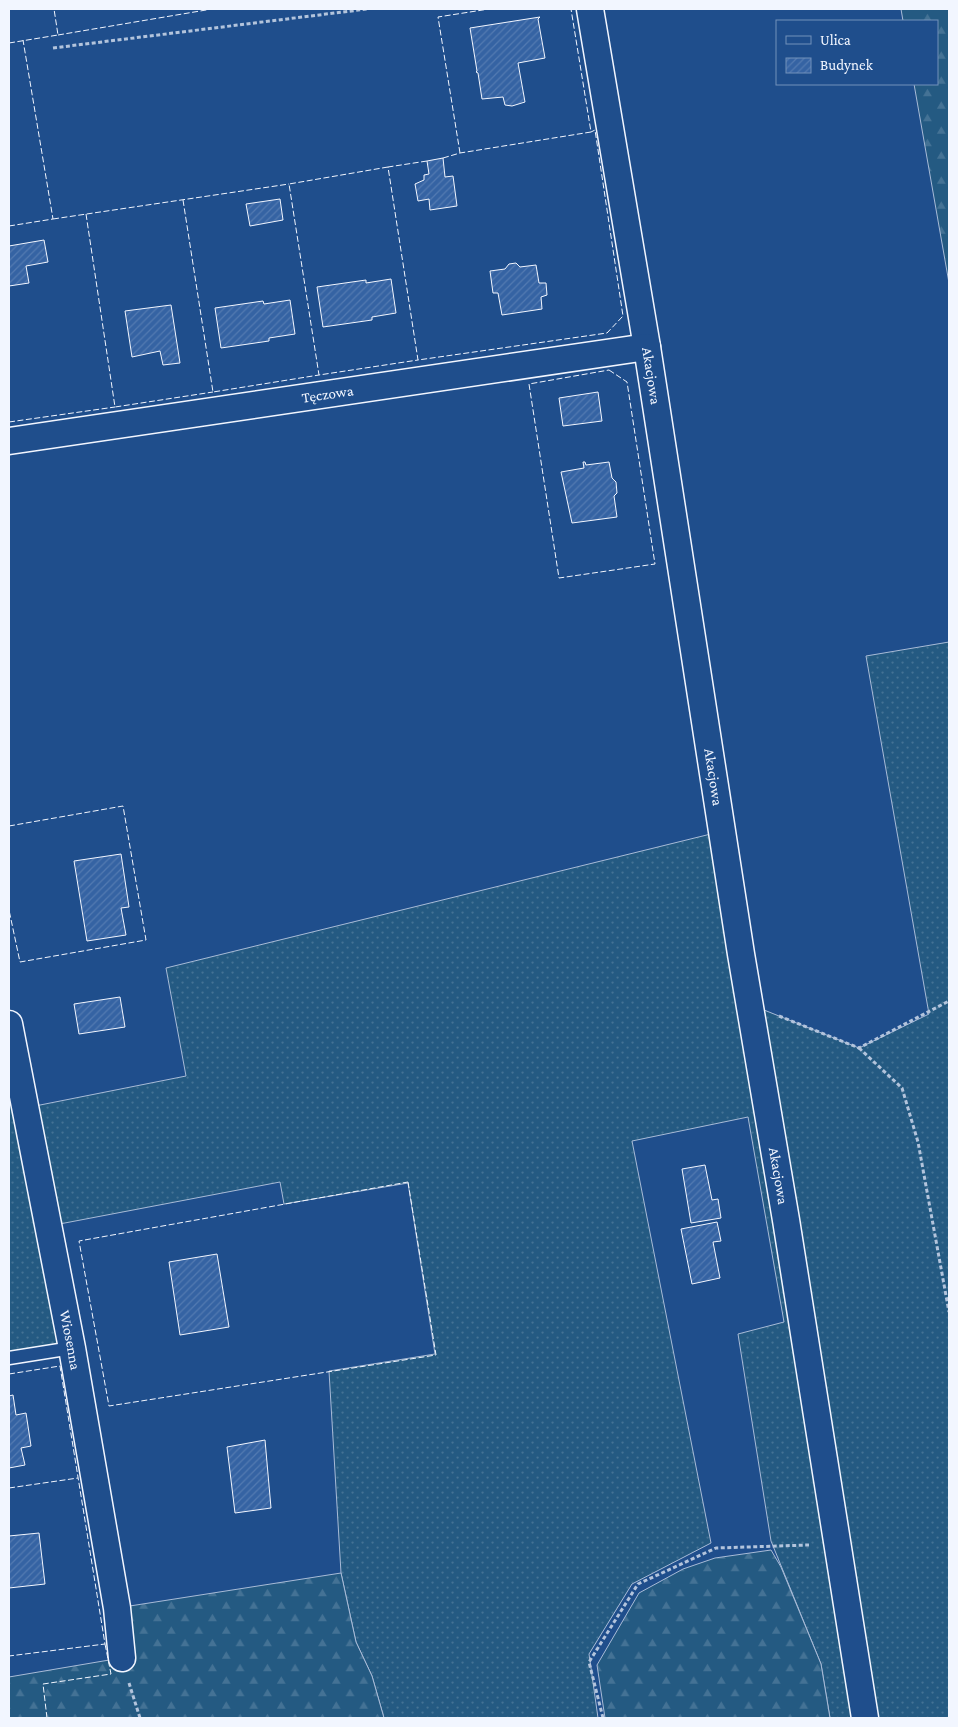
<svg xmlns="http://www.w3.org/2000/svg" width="958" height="1727" font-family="'Crimson Pro',serif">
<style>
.grass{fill:url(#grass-dots);stroke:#a8bbd7}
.forest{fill:url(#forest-firs);stroke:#a8bbd7}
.building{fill:url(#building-hatch);stroke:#f2f6ff}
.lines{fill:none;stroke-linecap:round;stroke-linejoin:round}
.service-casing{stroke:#f2f6ff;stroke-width:15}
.minor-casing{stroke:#f2f6ff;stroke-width:29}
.path{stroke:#b3c4dc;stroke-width:3;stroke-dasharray:4 2.5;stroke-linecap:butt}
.service{stroke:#1f4e8c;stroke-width:12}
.minor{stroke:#1f4e8c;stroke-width:26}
.fence{stroke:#f2f6ff;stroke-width:1;stroke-dasharray:6 2.5;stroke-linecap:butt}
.labels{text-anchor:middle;stroke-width:4;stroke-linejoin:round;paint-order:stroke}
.street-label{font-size:15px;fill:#f2f6ff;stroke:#1f4e8c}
</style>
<defs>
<pattern id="grass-dots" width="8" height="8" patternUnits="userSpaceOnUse" patternTransform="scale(1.25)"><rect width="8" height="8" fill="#245a82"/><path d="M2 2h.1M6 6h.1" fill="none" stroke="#447295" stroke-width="1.8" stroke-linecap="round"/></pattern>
<pattern id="forest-firs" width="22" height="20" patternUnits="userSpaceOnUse" patternTransform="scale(1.25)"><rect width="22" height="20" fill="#245a82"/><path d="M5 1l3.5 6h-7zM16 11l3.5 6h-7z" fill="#447295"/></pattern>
<pattern id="building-hatch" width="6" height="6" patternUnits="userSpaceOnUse" patternTransform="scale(1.25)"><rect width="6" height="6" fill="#3563a3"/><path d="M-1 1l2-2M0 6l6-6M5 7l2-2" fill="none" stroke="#537ab1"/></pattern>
</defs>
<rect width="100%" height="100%" fill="#1f4e8c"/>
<g class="grass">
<path d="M949,642V1718H875L759,1008L859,1048L929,1014L866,656Z"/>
<path d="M723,831L865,1718H830L821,1664L771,1541L738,1334L784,1322L748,1117L632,1141L711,1543L632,1584L589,1654L598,1718H384L372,1676L356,1642L341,1573L329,1371L435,1354L408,1183L284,1204L280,1182L49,1226L25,1108L186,1076L166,968Z"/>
<path d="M9,1066L61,1347L9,1354Z"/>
</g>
<g class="forest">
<path d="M901,9H949V283L914,84H937V21H903Z"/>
<path d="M771,1550L781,1567L821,1664L830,1718H605L597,1665L639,1593L683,1569L715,1558Z"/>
<path d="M341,1573L356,1642L372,1676L384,1718H9V1677L121,1658L117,1608Z"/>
</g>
<g class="building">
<path d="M540,17L538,19L545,58L518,63L525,102L512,106L505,105L503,97L482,99L478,73L476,72L477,71L470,28Z"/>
<path d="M443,158L445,177L453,176L457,206L430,210L429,199L418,201L415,184L424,180V175L429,174L427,161Z"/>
<path d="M280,199L283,220L250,226L246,204Z"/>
<path d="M44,240L48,262L26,266L29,283L9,286V246Z"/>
<path d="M516,263L520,267L536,265L539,283H546L547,295L541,297L542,309L502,315L498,293H493L490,271L505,269L509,264Z"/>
<path d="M391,279L396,313L372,317V320L323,327L317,287L366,280V283Z"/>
<path d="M290,300L295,334L269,338V341L221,348L215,308L263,301L264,304Z"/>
<path d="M171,305L180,363L163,365L160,351L132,357L125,311Z"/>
<path d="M598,392L602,421L563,426L559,398Z"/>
<path d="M583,462H585L586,465L609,462L612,478L616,482L617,493L614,496L617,517L572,523L561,472L584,468Z"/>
<path d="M121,854L129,907L121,908L126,935L87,941L74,861Z"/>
<path d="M120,997L125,1027L79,1034L74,1004Z"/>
<path d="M705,1165L712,1200L718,1199L721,1218L691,1223L682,1169Z"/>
<path d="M717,1222L721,1241L713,1242L720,1278L692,1284L681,1229Z"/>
<path d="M217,1254L229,1327L180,1335L169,1262Z"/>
<path d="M13,1395L16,1415L26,1413L31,1446L21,1448L25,1465L9,1468V1396Z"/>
<path d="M265,1440L271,1508L235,1513L227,1447Z"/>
<path d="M39,1533L45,1584L9,1588V1536Z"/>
</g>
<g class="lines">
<defs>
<path id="service" d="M9,1358L72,1348"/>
<g id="minor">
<path id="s1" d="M590,9L647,347L741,954L786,1220L865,1718"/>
<path id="s2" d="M9,441L647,347"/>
<path id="s3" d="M9,1024L72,1348L117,1608L122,1658"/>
</g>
</defs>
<use href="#service" class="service-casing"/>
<use href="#minor" class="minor-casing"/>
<g class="path">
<path d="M53,48L367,9"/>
<path d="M779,1016L859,1048L949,1001"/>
<path d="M859,1048L902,1088L918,1142L949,1312"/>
<path d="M129,1683L140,1718"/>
<path d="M603,1718L589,1662L638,1584L716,1548L809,1545"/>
</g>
<use href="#service" class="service"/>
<use href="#minor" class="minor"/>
<g class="fence">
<path d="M58,35L212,9"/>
<path d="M9,43L58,35L54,9"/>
<path d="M460,153L438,17L489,9"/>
<path d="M443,158L460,153L591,132L571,9"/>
<path d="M427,161L388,167L418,360L607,333L623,316L595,130L591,132"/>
<path d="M388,167L289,184L319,375L418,360"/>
<path d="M183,200L213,392L319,375"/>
<path d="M86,214L115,407L213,392"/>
<path d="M53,219L289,184"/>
<path d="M9,226L53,219L23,40"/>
<path d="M609,370L627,382L655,564L559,578L529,384Z"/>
<path d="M9,422L115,407"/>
<path d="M9,826L123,806L146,940L20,962L9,910"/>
<path d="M408,1182L436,1355L109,1406L79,1241Z"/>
<path d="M9,1374L60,1366L105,1644L9,1656"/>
<path d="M9,1488L78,1478"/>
<path d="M47,1718L43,1684L111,1674L105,1644"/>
</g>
</g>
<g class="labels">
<g class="street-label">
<text dy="5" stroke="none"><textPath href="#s1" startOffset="372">Akacjowa</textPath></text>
<text dy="5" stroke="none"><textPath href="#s2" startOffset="322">Tęczowa</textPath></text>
<text dy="5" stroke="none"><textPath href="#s1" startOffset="778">Akacjowa</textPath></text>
<text dy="5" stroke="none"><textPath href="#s1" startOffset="1182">Akacjowa</textPath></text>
<text dy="5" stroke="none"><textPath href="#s3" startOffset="322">Wiosenna</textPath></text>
</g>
</g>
<rect width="958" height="1727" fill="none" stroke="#f2f6ff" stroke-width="20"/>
<rect x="776" y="20" width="162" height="65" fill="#1f4e8c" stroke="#7391ba"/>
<rect x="786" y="36" width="25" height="8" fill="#1f4e8c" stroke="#7391ba"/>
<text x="820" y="45" font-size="15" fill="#f2f6ff">Ulica</text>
<rect x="786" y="58" width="25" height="15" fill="url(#building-hatch)" stroke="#7391ba"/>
<text x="820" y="70" font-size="15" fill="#f2f6ff">Budynek</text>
</svg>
